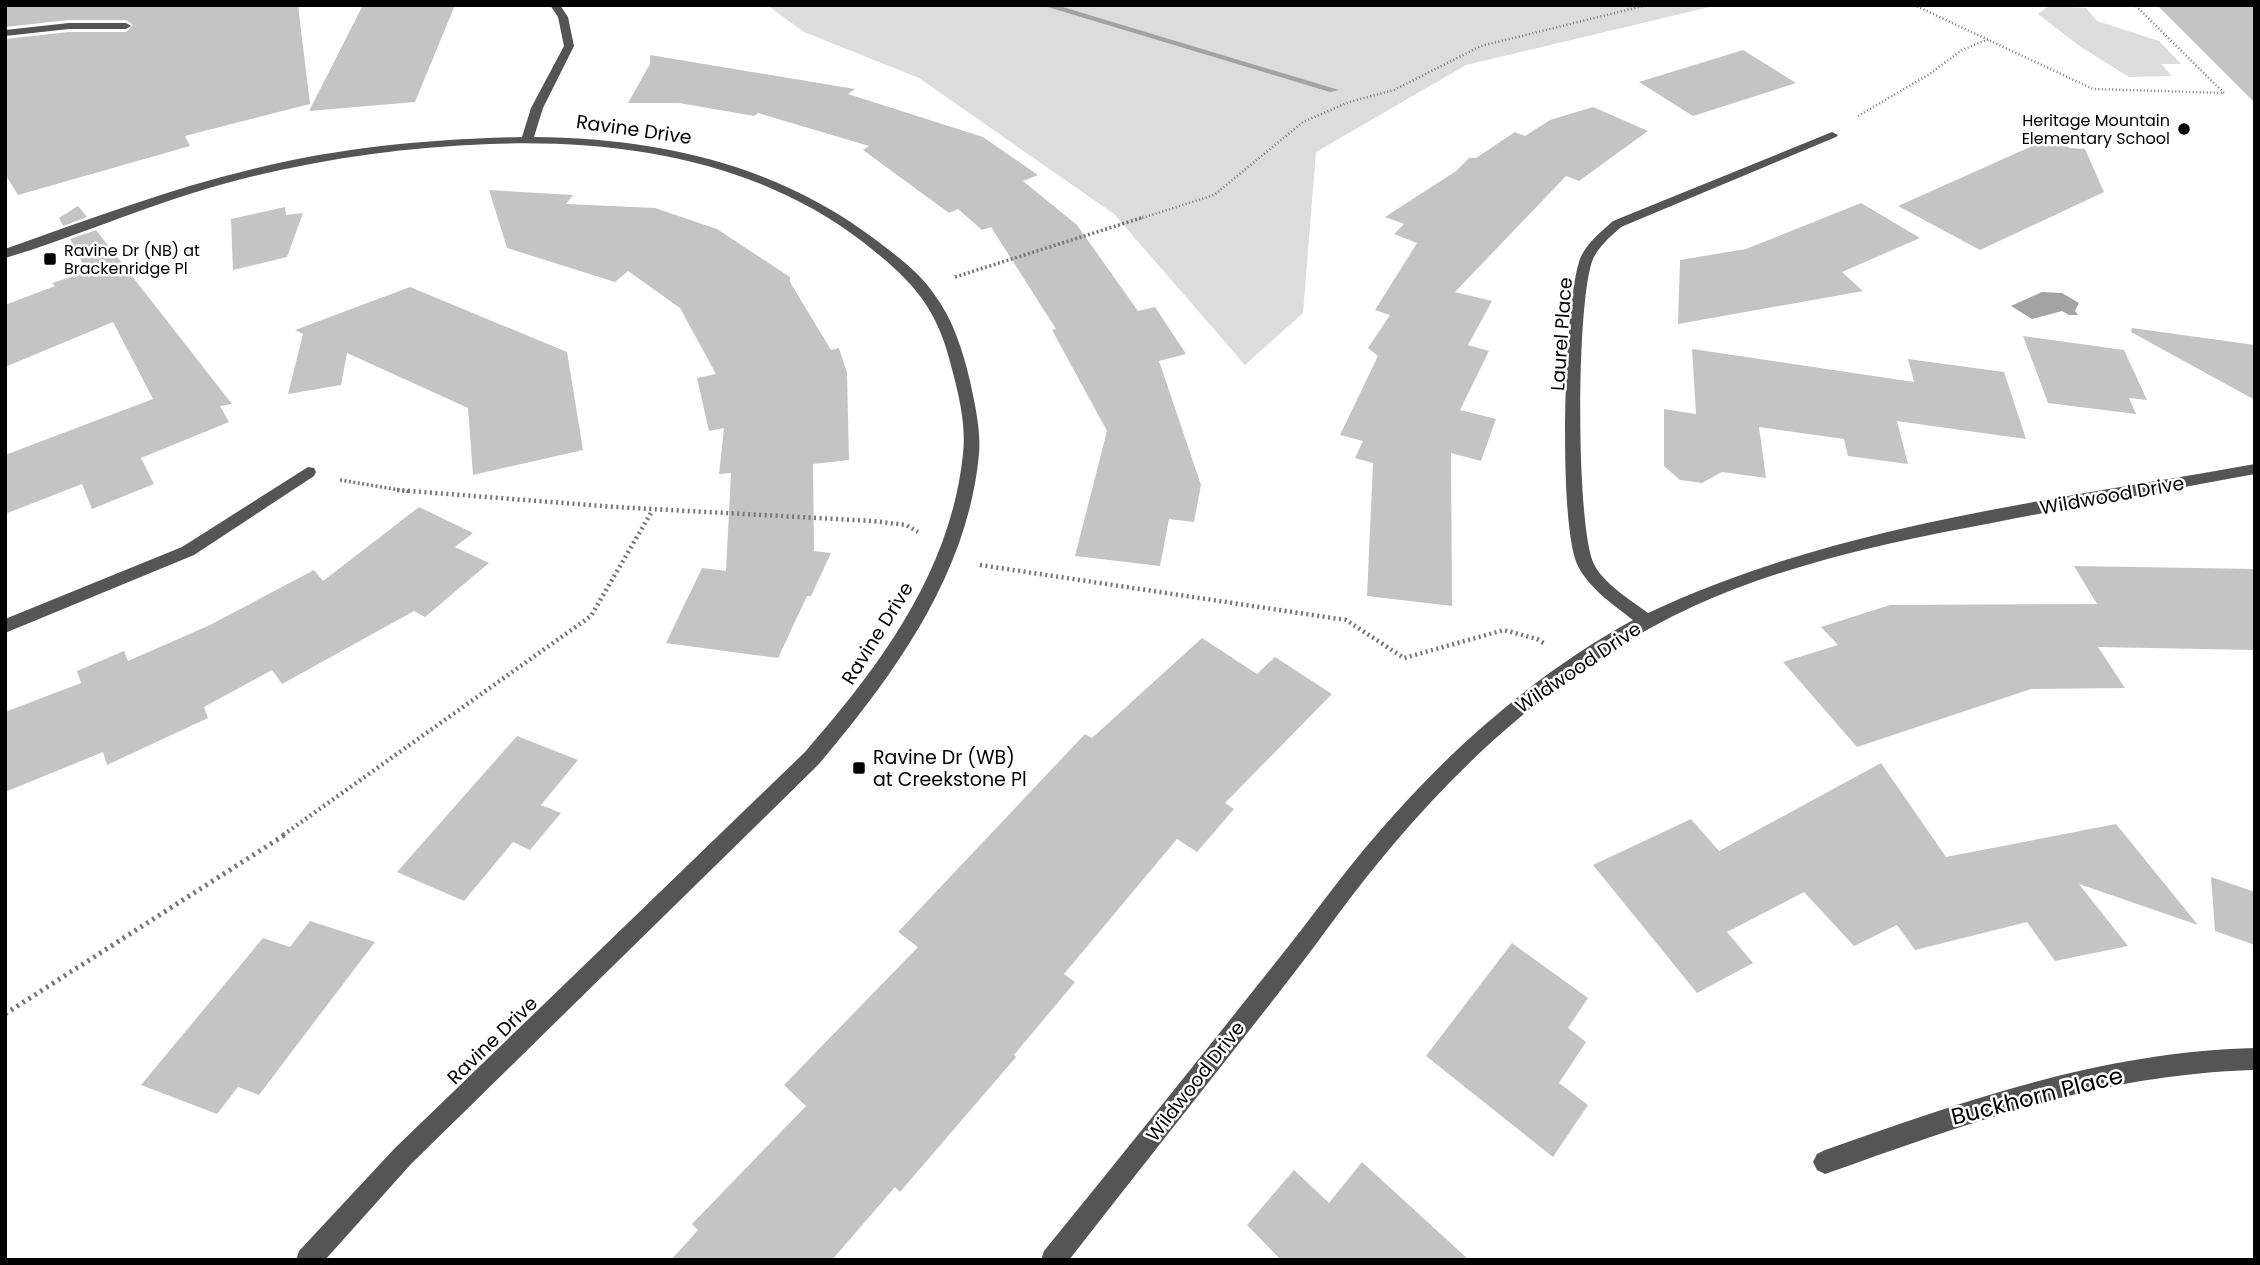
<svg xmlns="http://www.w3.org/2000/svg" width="2260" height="1265" font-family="Poppins,sans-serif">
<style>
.green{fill:#dcdcdc}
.water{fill:#a3a3a3}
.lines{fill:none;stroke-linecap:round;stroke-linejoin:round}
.stream{fill:#a3a3a3;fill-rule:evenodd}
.building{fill:#c4c4c4}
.path-far3{stroke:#777;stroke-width:2.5;stroke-dasharray:1 2.5;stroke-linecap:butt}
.path-far2{stroke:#777;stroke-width:3.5;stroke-dasharray:2 2.5;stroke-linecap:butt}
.path-far1{stroke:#777;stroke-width:4.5;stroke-dasharray:2 3.5;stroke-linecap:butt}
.path{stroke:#777;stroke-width:5;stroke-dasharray:2.5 4.5;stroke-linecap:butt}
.minor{fill:#555;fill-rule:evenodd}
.poi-dot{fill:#000;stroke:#fff;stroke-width:2.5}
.labels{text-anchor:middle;stroke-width:5;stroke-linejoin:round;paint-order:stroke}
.far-poi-label{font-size:16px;fill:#000;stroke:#fff;text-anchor:end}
.street-label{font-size:19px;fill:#000;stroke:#fff}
.poi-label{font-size:19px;fill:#000;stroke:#fff;text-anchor:start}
.near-street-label{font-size:23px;fill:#000;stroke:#fff}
</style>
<rect width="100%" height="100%" fill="#fff"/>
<g class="green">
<path d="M767,5H1718L1466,65L1316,152L1303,313L1245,365L1114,214L919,78L804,32Z"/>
<path d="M2049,6L2086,8L2097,21L2159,41L2181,64H2161L2172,76L2129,77L2078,45L2038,14Z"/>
</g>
<path class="water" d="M2042,292L2062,293L2079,303L2075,311L2078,315H2069L2062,311L2032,319L2011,306Z"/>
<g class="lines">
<path class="stream" d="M1041,5H1056L1339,90L1330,92Z"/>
</g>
<g class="building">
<path d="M5,5H298L310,104L185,136L190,146L18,195L5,174V39L69,32H126L133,25L126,20H69L5,27Z"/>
<path d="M363,5H455L415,102L309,111Z"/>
<path d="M2157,5H2255V103Z"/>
<path d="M1743,50L1796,83L1693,116L1639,82Z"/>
<path d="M650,55L855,89L848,94L983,137L1038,175L1023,181L1077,225L1138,311L1155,307L1186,354L1159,361L1201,485L1194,522L1169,519L1160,566L1075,556L1107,431L1052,330L1056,329L991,227L982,230L958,209L949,213L863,150L869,146L758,113L754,116L679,103H628L650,64Z"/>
<path d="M1593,107L1648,131L1579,181L1566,176L1455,292L1492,301L1468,345L1489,351L1460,410L1496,419L1481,461L1451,453L1452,606L1367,596L1373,463L1355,458L1363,441L1340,435L1378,356L1368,348L1390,315L1375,310L1417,243L1394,234L1404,224L1385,217L1456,171L1469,158H1476L1515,132L1525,136L1550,120Z"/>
<path d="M2050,138L2070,148L2085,149L2104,192L1980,250L1898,206Z"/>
<path d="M489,190L573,195L566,204L655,208L717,229L790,277V282L831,350L839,348L847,373L849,460L813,464L814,551L831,553L811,596H807L778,658L666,643L702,568L726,571L731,473L719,474L724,428L709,431L697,378L716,374L680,308L628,271L615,282L507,248Z"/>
<path d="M1861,203L1920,238L1842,272L1863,291L1678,324L1680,260L1746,249Z"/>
<path d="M78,206L87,217L63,226L59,218Z"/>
<path d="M285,207L286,215L303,213L287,257L233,270L231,219Z"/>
<path d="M96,230L232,404L220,406L229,422L141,458L154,484L92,509L82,484L5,514V455L153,399L113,322L5,367V305L55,286L52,283L87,272L70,239Z"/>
<path d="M410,287L567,352L583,450L473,475L468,408L347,353L341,385L288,394L303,334L295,330Z"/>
<path d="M2132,328L2255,345V400L2131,332Z"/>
<path d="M2023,336L2124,350L2147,400L2129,398L2136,414L2048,403Z"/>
<path d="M1692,349L1914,382L1908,359L2004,372L2026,439L1897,421L1908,464L1848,456L1844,439L1759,427L1766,478L1722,472L1702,483L1680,480L1664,466V409L1696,414Z"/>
<path d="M419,507L473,533L455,547L489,563L425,617L414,611L282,684L272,670L204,707L208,718L107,765L103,752L5,792V712L81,683L77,671L124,651L128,661L210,625L314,570L323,581Z"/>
<path d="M2074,566L2255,569V650L2098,647L2125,688L2031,689L1857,747L1783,662L1838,645L1821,627L1890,605L2097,604Z"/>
<path d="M1202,638L1257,674L1275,657L1332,694L1225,803L1234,809L1197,852L1177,839L1064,974L1075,982L1014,1055L1016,1057L900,1192L895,1187L832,1260H671L698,1230L692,1224L806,1106L784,1085L918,947L898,932L1085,734L1092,738Z"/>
<path d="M517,736L578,760L541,805L561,813L530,850L513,842L464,901L397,872Z"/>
<path d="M1881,763L1946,857L2116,824L2198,925L2079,884L2128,946L2055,961L2027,922L1915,950L1897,925L1854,946L1804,892L1727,932L1753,963L1697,993L1593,865L1691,819L1719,851Z"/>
<path d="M2211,877L2255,892V945L2215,931Z"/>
<path d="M310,921L375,942L259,1095L238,1087L217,1114L141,1085L263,938L290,947Z"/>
<path d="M1512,943L1588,998L1568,1028L1586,1042L1559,1083L1588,1105L1553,1157L1426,1056Z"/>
<path d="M1362,1162L1469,1260H1281L1247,1225L1294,1170L1329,1203Z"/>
</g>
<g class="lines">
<g class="path-far3">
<path d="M1914,5L2093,89L2224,93L2135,5"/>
<path d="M1858,116L1928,75L1962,50L1989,39"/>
<path d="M1139,219L1214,195L1303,122L1349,102L1394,90L1481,46L1647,5"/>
</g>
<g class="path-far2">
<path d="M955,277L1144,217"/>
<path d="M340,480L411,492"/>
</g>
<g class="path-far1">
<path d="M397,490L615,507L873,521L906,525L918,532"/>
<path d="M980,565L1346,620L1404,658L1504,630L1537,639L1545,644"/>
<path d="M283,835L591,616L652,511"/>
</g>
<path class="path" d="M5,1014L286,834"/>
<g class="minor">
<path d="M550,5H560L568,17L574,46L543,108L534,137C657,138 776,164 876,240C897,256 919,272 934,294C953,319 963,351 970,381C975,405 981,430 979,454C968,574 894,675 819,764L411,1164L325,1260H296L299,1251L395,1148L805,752C880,666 951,571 963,454C966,427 960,400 953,373C938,308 915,283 863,242C756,160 621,139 489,144C389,148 291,163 196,192C131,212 69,239 5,258V249C87,220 169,189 253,169C341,147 432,139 522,137L531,108L564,46L558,17Z"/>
<path d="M69,23H126L131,26L126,29H69L5,36V30Z"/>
<path d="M1832,132L1838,135L1836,137L1621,227C1611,236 1599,246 1593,259C1576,300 1576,521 1593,562C1602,583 1631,600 1648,613C1837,524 2051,501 2255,464V474C2169,490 2083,505 1997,522C1894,541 1789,563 1694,606C1575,661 1476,746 1392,846C1356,888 1325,933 1291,977C1218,1071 1143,1165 1069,1260H1041L1044,1251C1122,1155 1199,1059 1276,962C1311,919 1342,874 1378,833C1451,748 1535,674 1633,620C1614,605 1588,588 1577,564C1558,520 1564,309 1579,262C1584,245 1600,233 1613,221Z"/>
<path d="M308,467L314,468L316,472L314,476L194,555L5,633V619L182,547Z"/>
<path d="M2255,1048V1070C2101,1074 1968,1123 1825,1174L1817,1170L1813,1162L1817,1154L1825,1150C1968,1100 2101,1052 2255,1048Z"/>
</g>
</g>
<g class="poi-dot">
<circle cx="2184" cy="129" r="7"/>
<rect x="43" y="252" width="14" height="14" rx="3.5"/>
<rect x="852" y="761" width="14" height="14" rx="3.5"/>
</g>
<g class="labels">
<g class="far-poi-label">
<text x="2170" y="126">Heritage Mountain<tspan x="2170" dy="18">Elementary School</tspan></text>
<text x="64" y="256" text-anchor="start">Ravine Dr (NB) at<tspan x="64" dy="18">Brackenridge Pl</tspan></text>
</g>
<g class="street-label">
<text transform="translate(634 129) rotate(8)" y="7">Ravine Drive</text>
<text transform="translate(1561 334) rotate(-86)" y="7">Laurel Place</text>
<text transform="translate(2112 495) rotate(-10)" y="7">Wildwood Drive</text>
<text transform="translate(877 633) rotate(-58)" y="7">Ravine Drive</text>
<text transform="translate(1578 667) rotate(-34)" y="7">Wildwood Drive</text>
<text transform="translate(492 1040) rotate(-44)" y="7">Ravine Drive</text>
<text transform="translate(1195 1081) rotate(-52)" y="7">Wildwood Drive</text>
</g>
<g class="poi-label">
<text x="873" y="764">Ravine Dr (WB)<tspan x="873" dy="22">at Creekstone Pl</tspan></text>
</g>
<g class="near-street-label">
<text transform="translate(2037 1096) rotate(-14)" y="8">Buckhorn Place</text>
</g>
</g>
<rect width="2260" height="1265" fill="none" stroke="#000000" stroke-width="14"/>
</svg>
